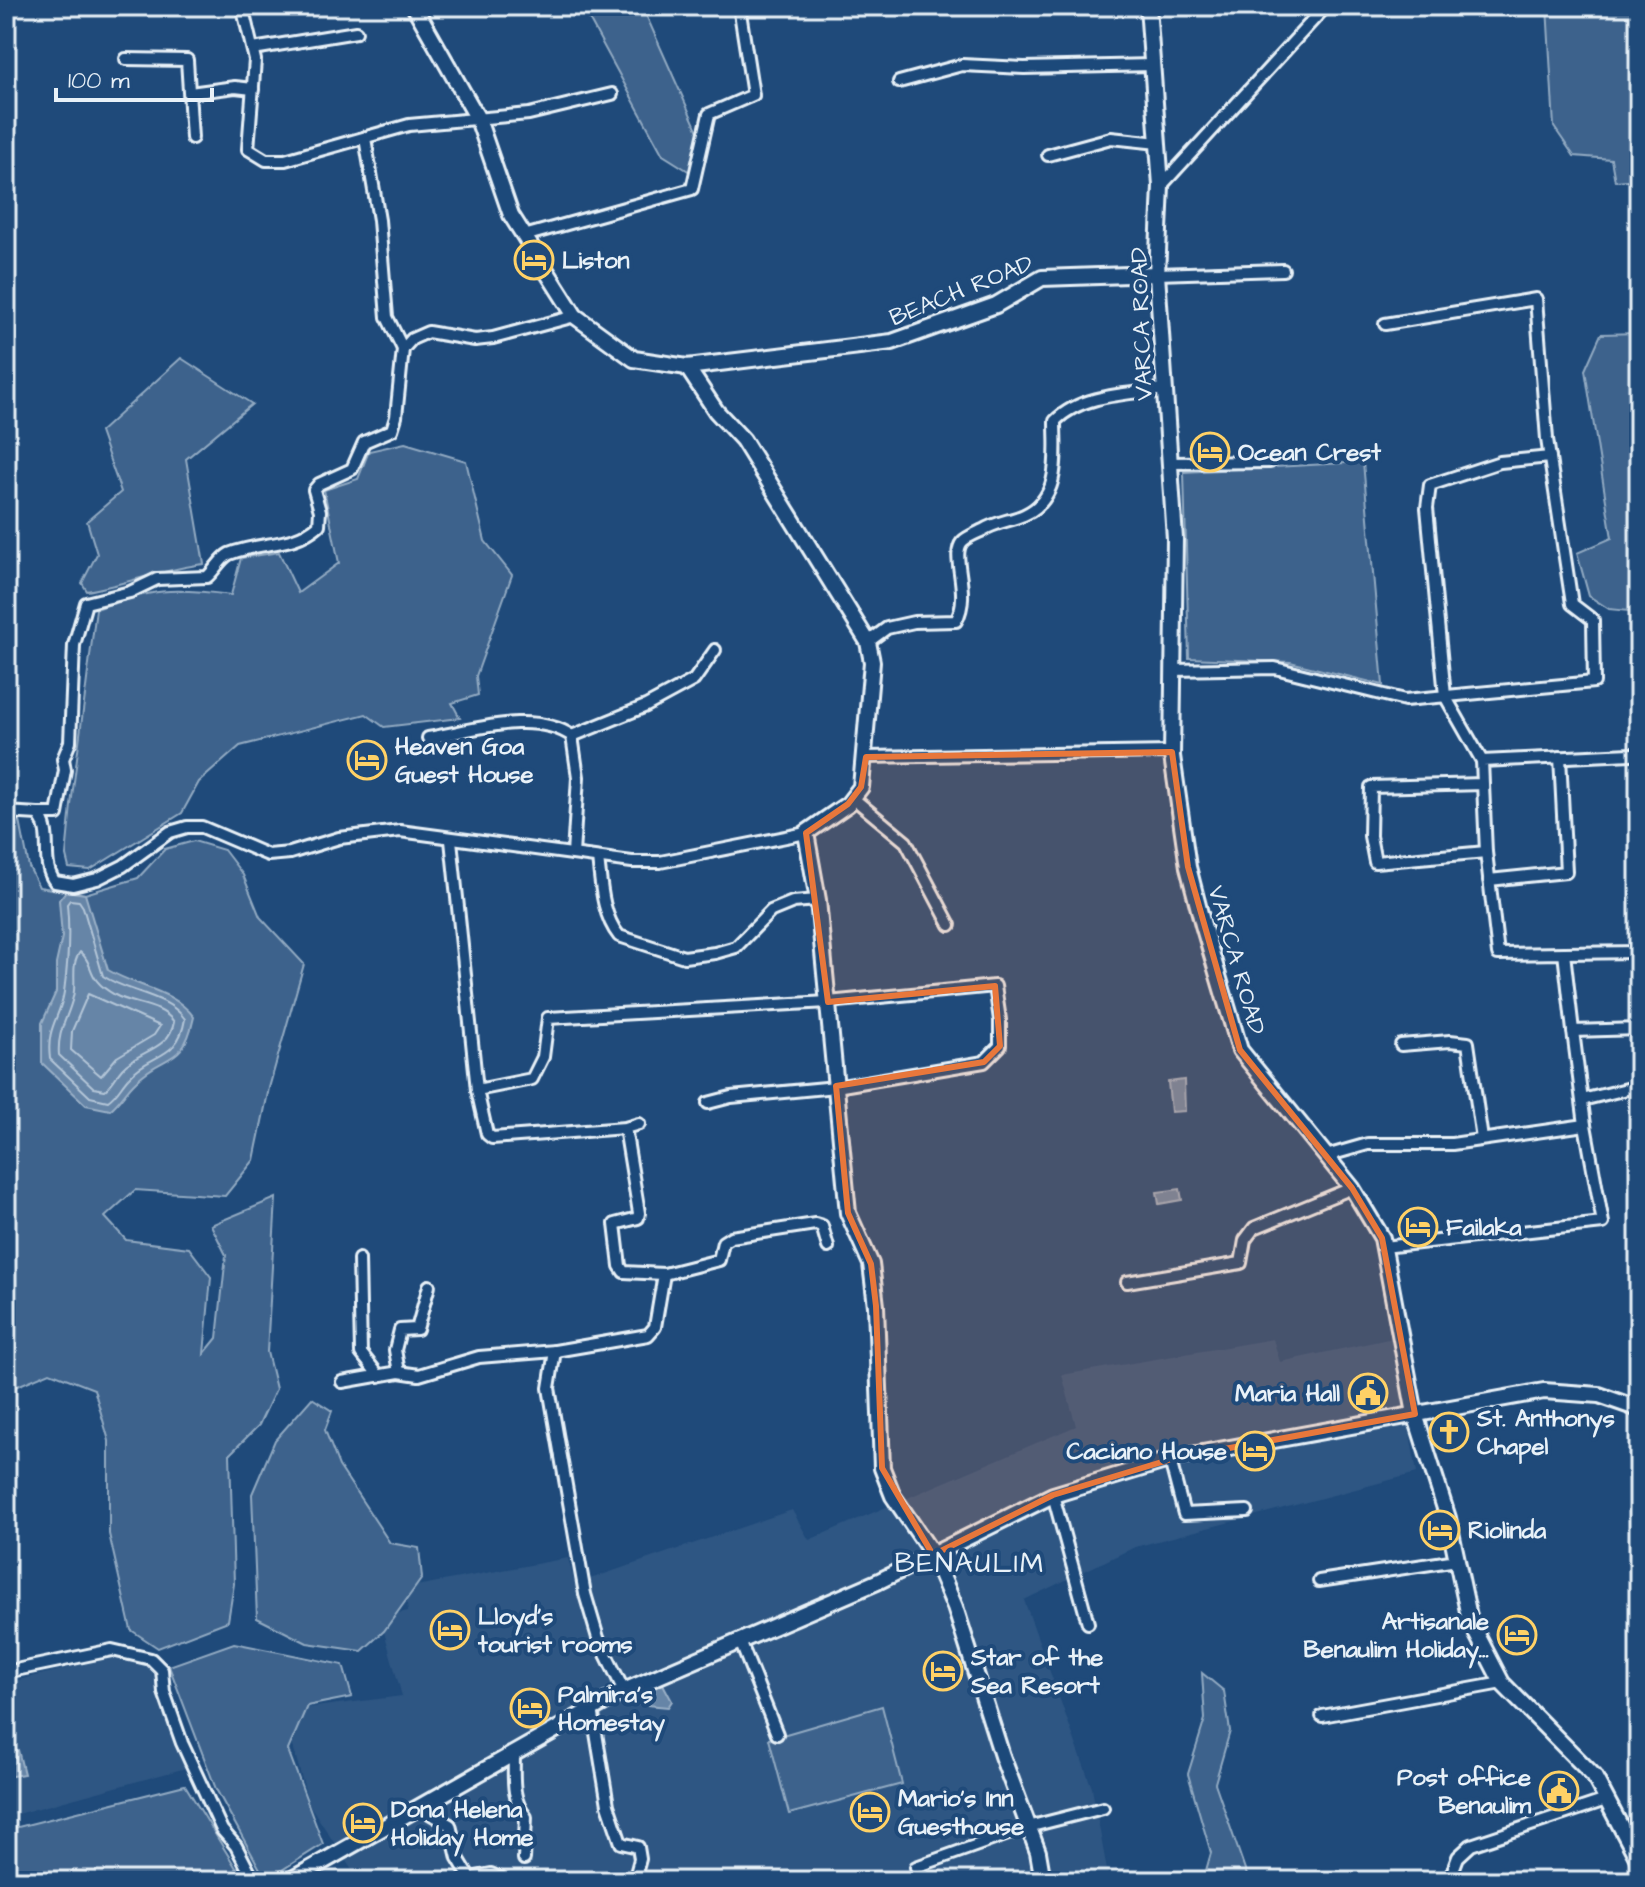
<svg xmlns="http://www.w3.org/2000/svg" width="1645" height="1887" font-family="'Architects Daughter',sans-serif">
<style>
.built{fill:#2e5683}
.green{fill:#3c628c;stroke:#92aac2;stroke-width:2}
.water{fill:#6685a7;stroke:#9ab0c7;stroke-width:2}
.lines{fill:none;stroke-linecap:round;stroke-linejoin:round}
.shore{stroke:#b4c6d8;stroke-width:2}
.street-casing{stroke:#e8f1f8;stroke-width:16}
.secondary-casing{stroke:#e8f1f8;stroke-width:20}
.street{stroke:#1f4a7a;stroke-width:10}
.secondary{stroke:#1f4a7a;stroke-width:14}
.marked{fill:#e8773b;fill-opacity:0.2;stroke:#e8773b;stroke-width:6;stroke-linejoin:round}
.labels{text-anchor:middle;stroke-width:8;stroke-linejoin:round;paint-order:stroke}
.poi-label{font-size:24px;font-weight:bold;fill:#e8f1f8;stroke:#1f4a7a;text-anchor:start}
.street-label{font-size:24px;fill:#e8f1f8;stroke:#1f4a7a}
.quarter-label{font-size:28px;letter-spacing:2px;fill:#e8f1f8;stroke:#1f4a7a}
</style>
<rect width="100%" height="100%" fill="#1f4a7a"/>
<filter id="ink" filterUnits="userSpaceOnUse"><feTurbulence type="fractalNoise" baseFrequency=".0125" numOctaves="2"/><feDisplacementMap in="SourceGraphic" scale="16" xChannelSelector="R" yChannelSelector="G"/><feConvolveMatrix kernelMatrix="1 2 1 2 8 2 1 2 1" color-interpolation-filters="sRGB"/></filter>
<g filter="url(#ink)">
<g class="built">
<path d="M1393,1338L1417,1473L1135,1547L1024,1600L1092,1788L1109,1881H359L309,1804L283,1711L402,1696L380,1617L408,1611L405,1588L568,1558L575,1584L792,1510L809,1540L1076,1426L1062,1375L1273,1339L1280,1362Z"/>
<path d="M122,1655L150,1666L186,1768L6,1817V1683Z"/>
</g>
<g class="green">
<path d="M582,6H642L700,136L690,172L663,155Z"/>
<path d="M1547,6H1639V179L1615,181L1611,159L1574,156L1554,127Z"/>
<path d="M1639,333V612L1609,609L1589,596L1577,553L1612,538L1585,370L1601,334Z"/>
<path d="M181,358L252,404L186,459L204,564C163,569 127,584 87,591L82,583L97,554L87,521L121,492L100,432Z"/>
<path d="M405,443L466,461L485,541L512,575L476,676L478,695L452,703L460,718L384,727L366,714L240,746L199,782L182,813L90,870L69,868L66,856L71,805L96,609C154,589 170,587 231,595L241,558L279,552L298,593L339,563L324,490L358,479L369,451Z"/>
<path d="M1363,462L1383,685L1290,662L1189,658L1184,472Z"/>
<path d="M20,821L29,867L39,887L85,894L138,878L165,849L194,841L224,850L243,875L260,917L304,964L269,1088L254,1160L225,1196L135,1190L105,1217L126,1240L189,1248L211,1277L204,1354L217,1338L226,1255L211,1225L276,1198L267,1352L276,1389L259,1425L230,1454L234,1584L228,1621L158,1648L131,1630L109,1534V1441L94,1389L50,1372L8,1390L6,823Z"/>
<path d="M312,1398L332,1411L325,1430L339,1466L390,1543L419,1548L422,1578L384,1631L362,1651L307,1643L257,1618L252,1494L275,1440Z"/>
<path d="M234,1643L343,1665L352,1697L307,1706L288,1750L323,1844L266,1880L216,1789L169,1666Z"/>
<path d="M1202,1673L1224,1691L1230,1731L1215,1783L1249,1881H1203L1211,1853L1188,1774L1205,1719Z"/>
<path d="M882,1706L902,1784L789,1814L769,1739Z"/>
<path d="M185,1785L244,1881H6V1830Z"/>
</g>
<g class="water">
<path d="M66,891L85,894L108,970C138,988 172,989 194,1017C183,1068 165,1052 136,1081C126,1090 121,1101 110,1110L86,1105L42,1063V1023L56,992V964L62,937L59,900Z"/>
<path d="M1184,1080L1185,1111L1171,1112L1168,1082Z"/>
<path d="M1180,1189L1182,1200L1159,1204L1157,1192Z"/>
<path d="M657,1682L663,1684L672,1701L668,1707L637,1704V1695Z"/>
<path d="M18,1750L24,1774L6,1777V1755Z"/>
</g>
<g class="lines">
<g class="shore">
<path d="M70,900L79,901L83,907L103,976C128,993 167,994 185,1019C178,1061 151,1052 129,1077C121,1085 118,1094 108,1101L90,1097L50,1059C46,1026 60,1019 64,992C68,963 70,934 67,904Z"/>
<path d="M80,952C96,965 84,978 115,995C133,1005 162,1004 174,1022C169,1051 138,1050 122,1069C115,1077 113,1084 105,1090L94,1088L59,1055C57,1031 68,1018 73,997C77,981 70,965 80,952Z"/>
<path d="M88,994L160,1026L154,1035L117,1057L101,1076L71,1050L72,1031Z"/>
</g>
<defs>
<g id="street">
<path d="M242,6L255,60L248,149L266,160H285L409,125L529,114L612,94"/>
<path d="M253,49L356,32"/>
<path d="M126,59L187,60L192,138"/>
<path d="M899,82L962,65L1024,68L1152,65"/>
<path d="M190,93L235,87L253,89"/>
<path d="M365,138L379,220L387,317L403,349"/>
<path d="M1048,155L1111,138L1158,143"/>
<path d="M1161,186L1326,6"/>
<path d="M524,236L692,189L709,114L753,95L739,6"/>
<path d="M1157,274L1283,270"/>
<path d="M1170,463L1270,462"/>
<path d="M868,642L887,628L914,622L956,621C972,593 950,557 962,542C966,537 977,533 983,530C996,522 1010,521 1024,515C1062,498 1055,454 1055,421C1081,394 1130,394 1165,389"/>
<path d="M1173,670L1275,668L1405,700L1594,682L1593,620L1572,604L1547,439L1536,299L1385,324"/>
<path d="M572,736L646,706L694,680L715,650"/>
<path d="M428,738C471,731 533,709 572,736L578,777L573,854"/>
<path d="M866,757L1172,752"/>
<path d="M1482,761L1445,696L1427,508L1430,485L1500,462L1550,457"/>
<path d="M1483,784L1371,787L1370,836L1375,862L1486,852L1482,761L1631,754"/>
<path d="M853,798L906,842L950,925"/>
<path d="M6,812L38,814C55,834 39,861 55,882L73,885L97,879L123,866L170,832L187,827H202L268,855L290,853L339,838L400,831L632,862H660L806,833"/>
<path d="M38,814H57L65,770L63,759L70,742L74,645L86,603L130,592L157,579L207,577C215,570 221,558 229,554C261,541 293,548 319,525L320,511L314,490L319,484L352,469L364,442L392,430L396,417L403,349L412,339L428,332L475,340L493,338L575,316"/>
<path d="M451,840L477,1090L532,1079L543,1057L548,1018L828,1002L995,986L1000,1020V1046L984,1062L836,1087L731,1097L708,1103"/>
<path d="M1486,852L1498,954L1564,953L1573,1031L1639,1029"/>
<path d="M598,858C601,883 602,915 619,936L684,957L715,953L736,947L771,911L793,902L818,900"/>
<path d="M1489,880L1566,872L1560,757"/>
<path d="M1564,953L1639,952"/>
<path d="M1401,1045L1450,1041L1468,1043L1482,1139"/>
<path d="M477,1090L487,1134L492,1138L625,1128L639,1124"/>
<path d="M1582,1100L1639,1086"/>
<path d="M625,1128L639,1213L638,1218L615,1224L620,1266L624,1272L664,1274"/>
<path d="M1326,1156L1368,1144H1452L1585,1125L1573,1031"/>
<path d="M1383,1247L1603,1223L1585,1125"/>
<path d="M359,1259L361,1353L379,1376"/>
<path d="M1127,1282L1241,1263L1245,1240L1254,1228L1352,1188"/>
<path d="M399,1372L395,1350L400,1330L417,1329L429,1286"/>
<path d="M342,1382L399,1372L419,1375L479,1357L555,1351"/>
<path d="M1170,1460L1184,1514L1247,1511"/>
<path d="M1053,1495L1088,1623"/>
<path d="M1319,1581L1457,1560"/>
<path d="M740,1641L777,1734"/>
<path d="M6,1672L112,1650L151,1659L162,1670L164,1692L182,1743L222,1830L236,1846L254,1881"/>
<path d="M624,1691L598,1638L585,1594L549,1388L555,1351L648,1335L655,1327L664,1274L719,1260L723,1242L731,1237L815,1224L822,1226L828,1247"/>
<path d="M592,1709L608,1805L621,1843L638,1847L640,1859L634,1881"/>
<path d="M1322,1716L1502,1683"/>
<path d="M514,1754C514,1777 511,1799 526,1817L524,1859"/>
<path d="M421,1808L450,1825L458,1858L470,1878L491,1874L506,1881"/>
<path d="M916,1867L1028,1827L1103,1808"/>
<path d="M1449,1881L1458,1857L1471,1845L1606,1800"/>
</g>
<g id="secondary">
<path d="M414,6L478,119L511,215L575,316L634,359L687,367L892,342L996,305L1042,278L1157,274"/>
<path d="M1148,6L1161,186L1157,274L1175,539L1172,756L1188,867L1203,925L1240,1050L1352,1188L1382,1238L1415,1414L1448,1518L1470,1621L1502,1683L1594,1776L1639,1861"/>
<path d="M687,367L716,411L743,440L868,642L872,662L861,787L848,804L806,833L818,900L848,1213L871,1264L876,1306L882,1468L893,1496L933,1555L955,1607L1002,1756L1038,1852L1043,1881"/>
<path d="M289,1881L624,1691L877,1582L1053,1495L1175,1458L1544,1391L1599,1395L1639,1409"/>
</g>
</defs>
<use href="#street" class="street-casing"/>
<use href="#secondary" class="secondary-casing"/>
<use href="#street" class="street"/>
<use href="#secondary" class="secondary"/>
</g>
</g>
<path class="marked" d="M1172,752L1188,867L1240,1050L1352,1188L1382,1238L1415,1414L1175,1458L1053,1495L933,1555L882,1468L876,1306L871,1264L848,1213L836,1086L984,1062L1000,1046L995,986L828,1002L806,833L848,804L861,787L866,757Z"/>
<defs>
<symbol id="hotel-ring" viewBox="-11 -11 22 22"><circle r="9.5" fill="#1f4a7a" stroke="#ffd166" stroke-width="1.5"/><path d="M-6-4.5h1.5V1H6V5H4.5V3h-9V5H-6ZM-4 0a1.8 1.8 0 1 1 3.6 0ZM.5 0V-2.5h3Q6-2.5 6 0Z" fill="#ffd166"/></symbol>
<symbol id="civic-ring" viewBox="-11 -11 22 22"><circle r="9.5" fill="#1f4a7a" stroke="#ffd166" stroke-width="1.5"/><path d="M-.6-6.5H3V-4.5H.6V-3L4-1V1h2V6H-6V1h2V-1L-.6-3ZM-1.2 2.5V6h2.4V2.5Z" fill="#ffd166"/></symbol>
<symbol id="church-ring" viewBox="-11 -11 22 22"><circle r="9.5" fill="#1f4a7a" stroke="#ffd166" stroke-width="1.5"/><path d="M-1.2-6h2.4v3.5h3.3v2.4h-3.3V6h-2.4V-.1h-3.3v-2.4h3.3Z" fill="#ffd166"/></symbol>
</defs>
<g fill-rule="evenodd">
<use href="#hotel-ring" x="512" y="238" width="44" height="44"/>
<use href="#hotel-ring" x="1188" y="430" width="44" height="44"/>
<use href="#hotel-ring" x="345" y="738" width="44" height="44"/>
<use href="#hotel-ring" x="1396" y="1205" width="44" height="44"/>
<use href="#civic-ring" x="1346" y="1371" width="44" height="44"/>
<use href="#church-ring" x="1427" y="1410" width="44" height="44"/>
<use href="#hotel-ring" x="1233" y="1429" width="44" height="44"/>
<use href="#hotel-ring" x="1418" y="1508" width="44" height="44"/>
<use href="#hotel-ring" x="428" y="1608" width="44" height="44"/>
<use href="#hotel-ring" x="1495" y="1613" width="44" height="44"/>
<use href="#hotel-ring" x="921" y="1649" width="44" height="44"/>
<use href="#hotel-ring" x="508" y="1686" width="44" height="44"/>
<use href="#civic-ring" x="1537" y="1769" width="44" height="44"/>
<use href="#hotel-ring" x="848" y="1790" width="44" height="44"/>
<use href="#hotel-ring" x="341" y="1801" width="44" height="44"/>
</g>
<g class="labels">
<g class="poi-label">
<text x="562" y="268">Liston</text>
<text x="1238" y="460">Ocean Crest</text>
<text x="395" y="754">Heaven Goa<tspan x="395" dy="28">Guest House</tspan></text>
<text x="1446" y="1235">Failaka</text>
<text x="1340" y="1401" text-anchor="end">Maria Hall</text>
<text x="1477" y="1426">St. Anthonys<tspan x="1477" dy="28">Chapel</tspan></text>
<text x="1227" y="1459" text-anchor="end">Caciano House</text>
<text x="1468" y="1538">Riolinda</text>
<text x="478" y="1624">Lloyd's<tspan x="478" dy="28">tourist rooms</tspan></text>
<text x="1489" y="1629" text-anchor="end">Artisanale<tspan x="1489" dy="28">Benaulim Holiday…</tspan></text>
<text x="971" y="1665">Star of the<tspan x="971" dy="28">Sea Resort</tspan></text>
<text x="558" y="1702">Palmira's<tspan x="558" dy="28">Homestay</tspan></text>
<text x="1531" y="1785" text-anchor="end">Post office<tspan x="1531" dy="28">Benaulim</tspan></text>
<text x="898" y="1806">Mario's Inn<tspan x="898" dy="28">Guesthouse</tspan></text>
<text x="391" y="1817">Dona Helena<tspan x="391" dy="28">Holiday Home</tspan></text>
</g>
<g class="street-label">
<text transform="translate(961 290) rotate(-22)" y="8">BEACH ROAD</text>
<text transform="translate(1141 324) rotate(-92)" y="8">VARCA ROAD</text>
<text transform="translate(1237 960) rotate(74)" y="8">VARCA ROAD</text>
</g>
<g class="quarter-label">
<text x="970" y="1572">BENAULIM</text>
</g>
</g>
<rect width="1645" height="1887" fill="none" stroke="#1f4a7a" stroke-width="32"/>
<rect x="16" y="16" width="1613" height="1855" fill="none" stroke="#e8f1f8" stroke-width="3" filter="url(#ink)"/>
<path d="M56 88v12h156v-12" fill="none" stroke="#e8f1f8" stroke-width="4"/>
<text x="68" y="88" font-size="24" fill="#e8f1f8" stroke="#1f4a7a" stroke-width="6" paint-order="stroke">100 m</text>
</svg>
